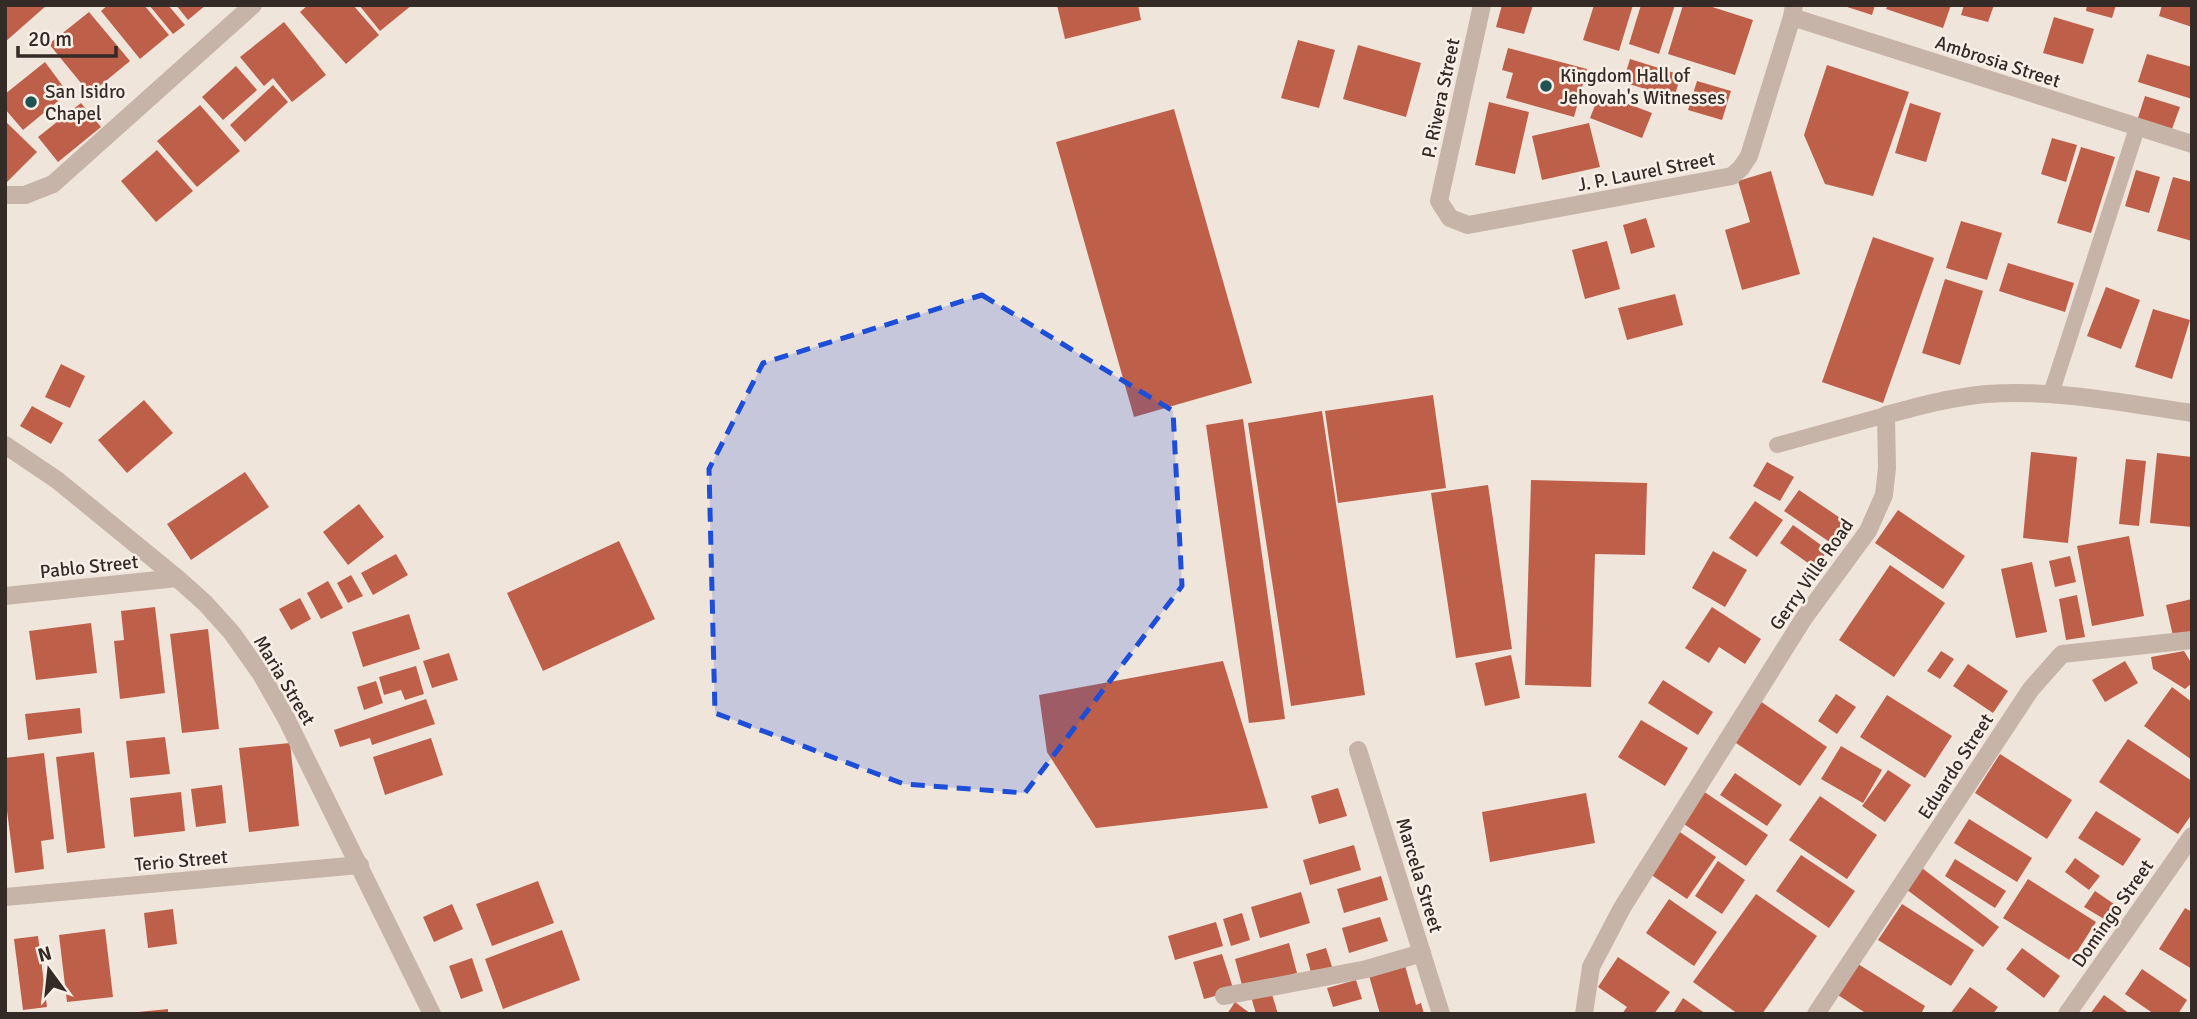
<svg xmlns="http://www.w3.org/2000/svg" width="2197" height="1019" font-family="Signika,sans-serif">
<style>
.building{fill:#be5f4a}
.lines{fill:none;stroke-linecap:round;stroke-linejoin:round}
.service{stroke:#c7b4a8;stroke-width:16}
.minor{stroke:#c7b4a8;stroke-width:18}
.tertiary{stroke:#c7b4a8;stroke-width:18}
.marked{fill:#1d4ed8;fill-opacity:0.2;stroke:#1d4ed8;stroke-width:5;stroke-dasharray:14 9;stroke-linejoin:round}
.poi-dot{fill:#205353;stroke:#f8efe7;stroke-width:2.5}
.labels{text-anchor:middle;stroke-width:5;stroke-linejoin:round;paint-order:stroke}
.street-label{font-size:19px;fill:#342b27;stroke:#f8efe7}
.poi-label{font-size:19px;fill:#342b27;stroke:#f8efe7;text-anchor:start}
</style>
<rect width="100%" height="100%" fill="#f0e5db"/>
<g class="building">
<path d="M5,5H47L5,42Z"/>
<path d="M108,5H144L169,35L140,59L101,11Z"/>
<path d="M149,5H168L185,25L173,34Z"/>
<path d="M176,5H206L188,20Z"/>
<path d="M308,5H353L379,35L346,64L300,12Z"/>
<path d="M359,5H412L380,31Z"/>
<path d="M1057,5H1138L1141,20L1065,39Z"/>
<path d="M1502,5H1533L1524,34L1496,27Z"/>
<path d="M1594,5H1633L1619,51L1583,40Z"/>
<path d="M1641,5H1675L1659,54L1629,44Z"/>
<path d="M1683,5H1706L1753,20L1735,75L1668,54Z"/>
<path d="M1841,5H1875L1872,15Z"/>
<path d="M1888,5H1951L1943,28L1886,9Z"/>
<path d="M1964,5H1994L1988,22L1961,15Z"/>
<path d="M2087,5H2116L2112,18L2086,11Z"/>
<path d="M2162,5H2192V27L2159,16Z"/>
<path d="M89,12L130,61L90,94L49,44Z"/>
<path d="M2054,17L2094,29L2083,64L2043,53Z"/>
<path d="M284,22L326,75L292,102L273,78L264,86L240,57Z"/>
<path d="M1298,40L1335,50L1319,108L1281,98Z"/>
<path d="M1358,45L1421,63L1406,117L1343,99Z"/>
<path d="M1508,48L1587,69L1574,117L1506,98L1513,73L1502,70Z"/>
<path d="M2147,54L2192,67V99L2138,82Z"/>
<path d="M1630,59L1681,75L1674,98L1623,82Z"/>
<path d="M45,62L68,93L23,130L5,109V94Z"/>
<path d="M1827,65L1909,92L1873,196L1825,184L1804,135Z"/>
<path d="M236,66L257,90L223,120L202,97Z"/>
<path d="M1697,81L1731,91L1722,120L1688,110Z"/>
<path d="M273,85L288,102L245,142L230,125Z"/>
<path d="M1600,93L1652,113L1642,138L1590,118Z"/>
<path d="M2145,96L2180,107L2172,129L2138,118Z"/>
<path d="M1489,102L1529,112L1515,174L1475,165Z"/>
<path d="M81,103L101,127L58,162L38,137Z"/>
<path d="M1910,103L1941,113L1926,162L1895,153Z"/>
<path d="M200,105L240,151L197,187L157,141Z"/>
<path d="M1174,109L1252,383L1134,417L1056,142Z"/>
<path d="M5,121L37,152L5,184Z"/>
<path d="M1589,123L1600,167L1542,180L1532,136Z"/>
<path d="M2052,138L2077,145L2066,182L2041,174Z"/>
<path d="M2081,147L2115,157L2091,233L2057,223Z"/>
<path d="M157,150L193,191L156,222L121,181Z"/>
<path d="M2136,170L2160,177L2149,213L2125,206Z"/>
<path d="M1771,171L1800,274L1742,290L1725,230L1750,222L1738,181Z"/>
<path d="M2173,177L2192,182V241L2157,231Z"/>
<path d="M1646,218L1655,247L1631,254L1623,225Z"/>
<path d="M1961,221L2002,233L1987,280L1946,268Z"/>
<path d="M1873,237L1934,258L1883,403L1822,382Z"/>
<path d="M1607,241L1620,289L1585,299L1572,250Z"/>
<path d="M2008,263L2074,283L2065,312L1999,291Z"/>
<path d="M1945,279L1983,291L1960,365L1922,353Z"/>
<path d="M2106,287L2140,300L2121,349L2087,336Z"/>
<path d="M1675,294L1683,325L1627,340L1618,308Z"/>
<path d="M2153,309L2190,320L2172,379L2135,367Z"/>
<path d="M61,364L85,376L70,408L45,397Z"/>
<path d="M1433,395L1446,488L1338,503L1325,411Z"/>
<path d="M144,400L173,433L127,473L98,440Z"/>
<path d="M32,406L63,423L51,444L20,426Z"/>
<path d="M1322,411L1365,695L1291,706L1248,423Z"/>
<path d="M1243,419L1285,719L1249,723L1206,425Z"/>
<path d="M2031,452L2077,457L2068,543L2023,538Z"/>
<path d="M2157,453L2192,457V527L2150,523Z"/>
<path d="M2126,459L2146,461L2139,526L2119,524Z"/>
<path d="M1767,462L1794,477L1780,501L1753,486Z"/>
<path d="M245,472L269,507L191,560L167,524Z"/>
<path d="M1531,480L1647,483L1645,555L1595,554L1591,687L1525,685Z"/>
<path d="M1488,485L1512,649L1456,658L1431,493Z"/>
<path d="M1799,490L1849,524L1834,545L1784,511Z"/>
<path d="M1755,501L1783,520L1757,557L1729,538Z"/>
<path d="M359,504L384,537L348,565L323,532Z"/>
<path d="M1898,510L1965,556L1943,589L1875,543Z"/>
<path d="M1793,525L1828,550L1815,568L1780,543Z"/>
<path d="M2129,536L2144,616L2092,626L2077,546Z"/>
<path d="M619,541L655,619L543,671L507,593Z"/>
<path d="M1713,551L1747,570L1725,607L1692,588Z"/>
<path d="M396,554L408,575L373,595L361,573Z"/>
<path d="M2070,556L2076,582L2055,587L2049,561Z"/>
<path d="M2032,562L2047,632L2016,638L2001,569Z"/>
<path d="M1890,565L1945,603L1894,677L1839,640Z"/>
<path d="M351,575L363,596L348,603L337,583Z"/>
<path d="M328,581L343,608L321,619L307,593Z"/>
<path d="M2077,595L2085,637L2066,640L2059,599Z"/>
<path d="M300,598L311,619L291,630L279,609Z"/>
<path d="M2192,599V632L2173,636L2166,605Z"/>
<path d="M155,607L165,693L120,699L114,641L124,640L121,611Z"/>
<path d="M1712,607L1761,639L1745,664L1719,647L1709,663L1685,648Z"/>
<path d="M409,614L420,649L363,667L352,632Z"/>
<path d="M91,623L97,673L36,680L29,631Z"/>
<path d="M208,629L219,729L182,733L170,634Z"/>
<path d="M1941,651L1954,659L1940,679L1927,671Z"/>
<path d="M2184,651L2192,664V683L2185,689L2153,669L2151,657Z"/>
<path d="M449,653L458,680L432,688L423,661Z"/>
<path d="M1511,655L1520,698L1485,706L1475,663Z"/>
<path d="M1223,661L1268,808L1096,828L1047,752L1039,695Z"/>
<path d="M2125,661L2138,683L2105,702L2092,680Z"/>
<path d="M1968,664L2008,691L1993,713L1953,686Z"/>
<path d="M416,666L424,694L405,700L401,690L384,695L379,677Z"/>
<path d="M1663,680L1713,712L1698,735L1648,703Z"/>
<path d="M376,681L383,703L364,710L357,687Z"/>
<path d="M2172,687L2192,702V760L2144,726Z"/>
<path d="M1836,694L1856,707L1837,734L1818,721Z"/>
<path d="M1887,695L1952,736L1925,778L1860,737Z"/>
<path d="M426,699L435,724L372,745L370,738L340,747L334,730Z"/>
<path d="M1760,701L1827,747L1800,786L1733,741Z"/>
<path d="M80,708L82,733L28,740L25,714Z"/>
<path d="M1641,720L1688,748L1665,786L1618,757Z"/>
<path d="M165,737L170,774L130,778L126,741Z"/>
<path d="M431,738L443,775L385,795L373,757Z"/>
<path d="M2128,739L2192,781V814L2178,834L2099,782Z"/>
<path d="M290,743L299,826L249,832L239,748Z"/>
<path d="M1841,746L1882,770L1863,803L1821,779Z"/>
<path d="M94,752L105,848L67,853L56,757Z"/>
<path d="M44,753L54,839L41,841L44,869L15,873L5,795V758Z"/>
<path d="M2000,754L2072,800L2047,839L1975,793Z"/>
<path d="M1888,770L1911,785L1885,822L1862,806Z"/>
<path d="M1735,773L1782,805L1767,826L1720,795Z"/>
<path d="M222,785L226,823L196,827L191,789Z"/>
<path d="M1338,788L1347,816L1319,824L1311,796Z"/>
<path d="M1703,791L1768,835L1746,866L1681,822Z"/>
<path d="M181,792L185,831L134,837L130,798Z"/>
<path d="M1586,793L1595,843L1490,862L1482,812Z"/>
<path d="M1820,796L1877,835L1847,879L1789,840Z"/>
<path d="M2096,811L2141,839L2123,866L2078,838Z"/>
<path d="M1969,819L2032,858L2017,882L1954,843Z"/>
<path d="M1677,830L1716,857L1687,899L1647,872Z"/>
<path d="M1354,845L1361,870L1310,885L1303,860Z"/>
<path d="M1801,855L1855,891L1829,928L1776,891Z"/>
<path d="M2075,858L2100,876L2089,890L2065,872Z"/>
<path d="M1955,859L2006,891L1995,908L1945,876Z"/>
<path d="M1718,861L1745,880L1722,914L1695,896Z"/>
<path d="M1918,865L1999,927L1983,947L1902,886Z"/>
<path d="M1381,876L1388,900L1344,913L1337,889Z"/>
<path d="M2028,879L2096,922L2071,961L2003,918Z"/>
<path d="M538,881L554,923L492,946L476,904Z"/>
<path d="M2095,891L2114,904L2104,919L2084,907Z"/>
<path d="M1301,892L1310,923L1260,938L1251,907Z"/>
<path d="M1756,894L1817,936L1762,1014H1738L1693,982Z"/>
<path d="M1669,899L1717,932L1694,966L1646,933Z"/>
<path d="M452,904L463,929L434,942L423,917Z"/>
<path d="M1902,904L1974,950L1951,986L1878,940Z"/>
<path d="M2185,908L2192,912V969L2159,949Z"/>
<path d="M173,909L177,944L148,948L144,913Z"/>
<path d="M1242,913L1250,940L1231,946L1223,919Z"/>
<path d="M1380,917L1388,941L1349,953L1342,928Z"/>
<path d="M1216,922L1223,946L1175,960L1168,936Z"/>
<path d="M105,929L113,997L67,1002L59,935Z"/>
<path d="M562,930L580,980L503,1009L485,959Z"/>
<path d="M38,936L47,1007L23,1010L14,939Z"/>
<path d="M1289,943L1297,973L1243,989L1235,959Z"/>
<path d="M1326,948L1333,970L1312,976L1306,954Z"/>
<path d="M2022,948L2060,976L2044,998L2006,969Z"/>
<path d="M1222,954L1234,991L1204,999L1193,962Z"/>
<path d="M1618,957L1670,992L1654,1014H1622L1627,1007L1598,987Z"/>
<path d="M472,958L483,991L461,999L449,966Z"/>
<path d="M1404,962L1416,1005L1421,1003L1424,1014H1380L1368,972Z"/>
<path d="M1858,964L1925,1006L1921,1014H1867L1838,995Z"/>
<path d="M2142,969L2187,1000L2178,1014H2154L2125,994Z"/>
<path d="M1356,980L1362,999L1333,1007L1327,988Z"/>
<path d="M1970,987L1998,1007L1993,1014H1950Z"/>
<path d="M1270,988L1278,1014H1256L1250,993Z"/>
<path d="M2104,995L2130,1014H2090Z"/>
<path d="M1683,998L1706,1014H1673Z"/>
<path d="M1235,1002L1251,1014H1227Z"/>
<path d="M168,1009V1014H139L138,1012Z"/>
</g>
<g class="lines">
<g class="service">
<path d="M2051,394L2137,128"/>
<path d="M1777,445L1886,415"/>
</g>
<g class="minor">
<path d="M1482,5L1439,201L1450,218L1468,225L1732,176L1741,168L1749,156L1792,17"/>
<path d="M5,195H25L53,184L253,5"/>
<path d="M5,445L57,480L177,578L205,603L232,633L261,674L286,718L432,1014"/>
<path d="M5,596L177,578"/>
<path d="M1358,750L1441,1014"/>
<path d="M5,897L360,865"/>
<path d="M1224,996L1367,969L1422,953"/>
<path d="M1584,1014L1591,967L1622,908L1804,618L1868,531L1884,495L1887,468L1886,415C1919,406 1952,397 1987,394C2055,389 2124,403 2192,413"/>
<path d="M1816,1014L2031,689L2062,654L2192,640"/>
<path d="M2067,1014L2192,836"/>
</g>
<path class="tertiary" d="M1794,5L1792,17L2192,144"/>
</g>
<path class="marked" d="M982,295L1173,411L1182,586L1025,793L904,784L715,713L709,469L763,363Z"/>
<g class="poi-dot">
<circle cx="1546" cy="86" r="7"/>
<circle cx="31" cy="102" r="7"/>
</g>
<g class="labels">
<g class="street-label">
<text transform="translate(1998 61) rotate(18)" y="7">Ambrosia Street</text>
<text transform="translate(1440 98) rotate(-78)" y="7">P. Rivera Street</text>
<text transform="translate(1646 171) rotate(-11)" y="7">J. P. Laurel Street</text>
<text transform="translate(89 566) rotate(-6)" y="7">Pablo Street</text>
<text transform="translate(1811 574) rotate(-55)" y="7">Gerry Ville Road</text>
<text transform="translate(285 680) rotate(59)" y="7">Maria Street</text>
<text transform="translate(1955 766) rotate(-57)" y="7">Eduardo Street</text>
<text transform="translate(181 860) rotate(-5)" y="7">Terio Street</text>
<text transform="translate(1420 875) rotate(73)" y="7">Marcela Street</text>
<text transform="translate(2112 913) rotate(-55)" y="7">Domingo Street</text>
</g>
<g class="poi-label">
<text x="1560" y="82">Kingdom Hall of<tspan x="1560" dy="22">Jehovah's Witnesses</tspan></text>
<text x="45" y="98">San Isidro<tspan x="45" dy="22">Chapel</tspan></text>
</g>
</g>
<rect width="2197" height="1019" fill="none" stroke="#342b27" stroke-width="14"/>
<g transform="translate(49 970) rotate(345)" stroke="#f8efe7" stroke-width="5" paint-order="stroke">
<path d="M0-5L12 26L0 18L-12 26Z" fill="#342b27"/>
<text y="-10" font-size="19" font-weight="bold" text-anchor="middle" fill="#342b27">N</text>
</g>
<path d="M18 46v10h98v-10" fill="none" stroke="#342b27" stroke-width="3.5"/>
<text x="28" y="46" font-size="21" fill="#342b27" stroke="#f8efe7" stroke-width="5" paint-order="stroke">20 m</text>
</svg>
